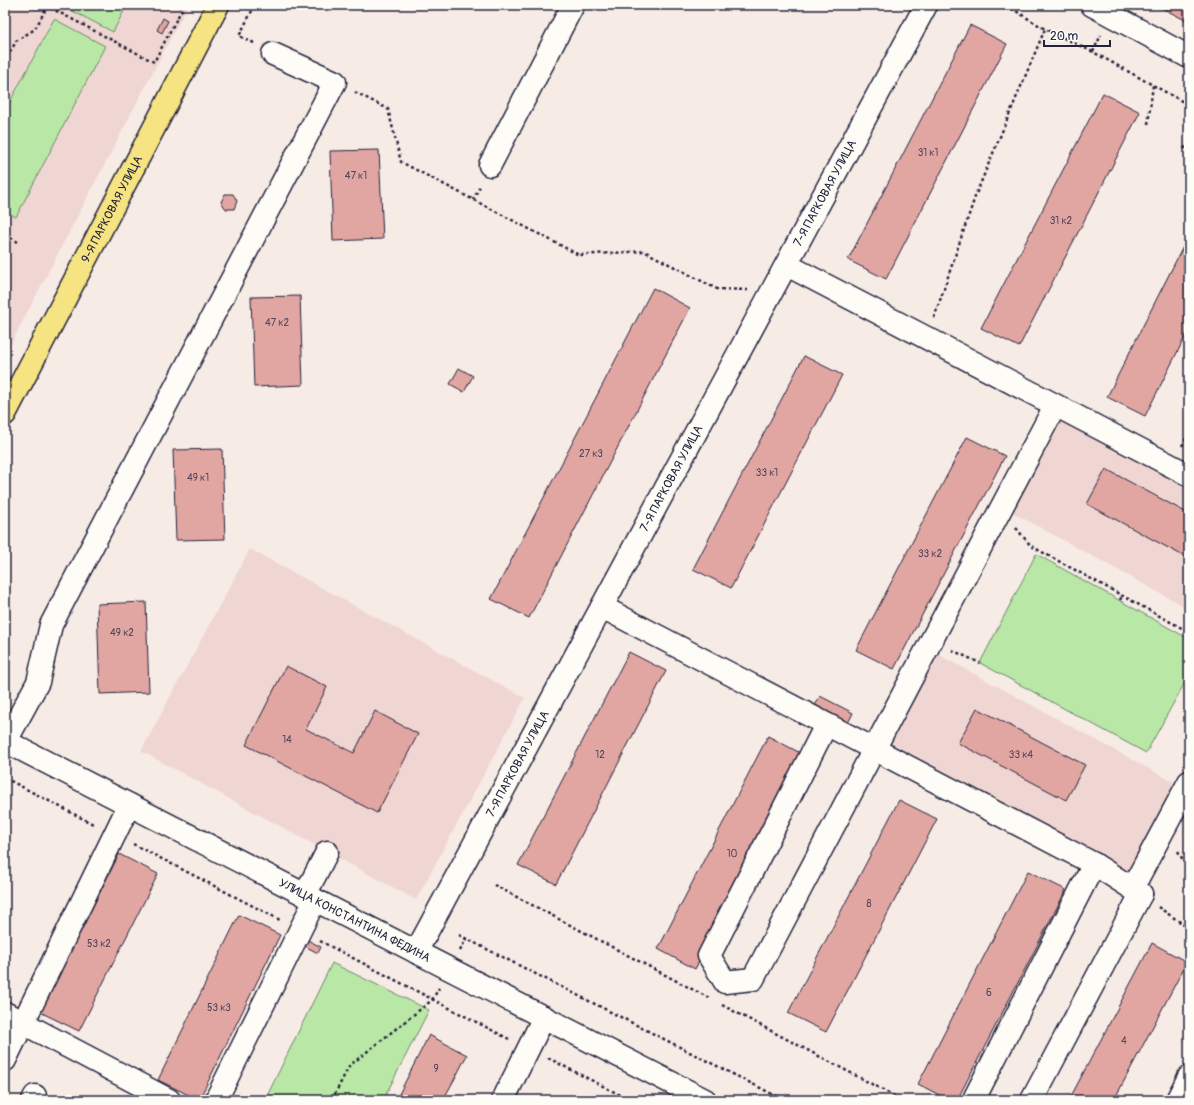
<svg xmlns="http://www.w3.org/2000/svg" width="1194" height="1105" font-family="Pangolin,sans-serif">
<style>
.built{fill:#f0d6d2}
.green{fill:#b9e7a5;stroke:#6e8470}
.building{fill:#e1a6a2;stroke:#22223b}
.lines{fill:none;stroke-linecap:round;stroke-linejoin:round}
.minor-casing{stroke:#22223b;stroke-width:25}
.major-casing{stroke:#22223b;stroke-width:25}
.path{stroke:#22223b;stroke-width:2.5;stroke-dasharray:3 3;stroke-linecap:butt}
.minor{stroke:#fdfcf7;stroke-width:22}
.major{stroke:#f6e381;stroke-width:22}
.labels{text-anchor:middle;stroke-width:4;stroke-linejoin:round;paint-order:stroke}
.number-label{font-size:10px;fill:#524355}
.street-label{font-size:12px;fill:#22223b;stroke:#fdfcf7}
</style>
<rect width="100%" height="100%" fill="#f7ebe6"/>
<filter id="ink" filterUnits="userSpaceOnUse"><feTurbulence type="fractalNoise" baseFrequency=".025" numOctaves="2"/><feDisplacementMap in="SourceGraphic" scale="8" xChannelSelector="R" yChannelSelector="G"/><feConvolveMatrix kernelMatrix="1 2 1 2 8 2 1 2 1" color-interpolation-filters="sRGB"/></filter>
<g filter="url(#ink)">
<g class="built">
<path d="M5,5H188L5,355Z"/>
<path d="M1058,415L1189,484V609L1008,510Z"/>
<path d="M250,549L525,698L416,900L141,751Z"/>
<path d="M934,652L1179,785L1130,873L886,745Z"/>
</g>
<g class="green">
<path d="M61,5H127L113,32Z"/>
<path d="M54,19L105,46L16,217L5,211V111Z"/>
<path d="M1036,554L1189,639V675L1146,753L980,663Z"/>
<path d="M332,963L429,1010L383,1100H265Z"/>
</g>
<g class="building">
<path d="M1156,5H1189V22Z"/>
<path d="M163,18L168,21L162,33L157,30Z"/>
<path d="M970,25L1007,44L886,279L848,260Z"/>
<path d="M1103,93L1140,112L1019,347L981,328Z"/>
<path d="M379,150L383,239L333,241L330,151Z"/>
<path d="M225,194H233L237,201L234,209H226L221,202Z"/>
<path d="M1189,235V329L1145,416L1107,397Z"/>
<path d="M653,288L690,308L529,618L491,599Z"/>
<path d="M300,296L303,385L254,387L251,297Z"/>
<path d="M804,356L842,375L731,588L693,569Z"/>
<path d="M459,368L473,376L464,392L450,384Z"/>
<path d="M967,437L1005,456L894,669L856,650Z"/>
<path d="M222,449L225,539L176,540L173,450Z"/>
<path d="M1106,469L1189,514V559L1087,504Z"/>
<path d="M146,602L149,692L100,694L97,604Z"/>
<path d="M629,652L666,671L556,884L518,865Z"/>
<path d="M286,666L327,687L306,729L354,753L375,711L418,734L377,813L246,745Z"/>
<path d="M820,696L853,713L845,729L812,711Z"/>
<path d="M977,708L1085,765L1066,800L958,743Z"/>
<path d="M768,736L806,756L695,969L658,949Z"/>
<path d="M899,800L937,819L826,1032L788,1013Z"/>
<path d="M119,854L158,874L79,1031L40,1012Z"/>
<path d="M1028,871L1066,890L957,1100H949L918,1084Z"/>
<path d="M239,915L280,935L199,1100L158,1080Z"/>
<path d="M300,936L321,947L318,953L297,942Z"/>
<path d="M1152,943L1187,962L1114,1100H1069Z"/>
<path d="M429,1035L467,1055L454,1080L443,1100H396Z"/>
</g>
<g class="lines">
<defs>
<g id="minor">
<path d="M1092,5L1189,57"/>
<path d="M490,165L573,5"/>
<path d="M787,265L1189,475"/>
<path d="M602,607L1094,864L1141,894"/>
<path d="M826,725L709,956L725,982L753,979L1055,406"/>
<path id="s1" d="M5,741L705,1100"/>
<path d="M6,741L38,682L51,625L335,82L273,54"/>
<path d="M305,895L327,852"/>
<path id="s2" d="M416,952L926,5"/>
<path d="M5,1013L23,1023L129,805"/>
<path d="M5,1060L23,1023L169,1100"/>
<path d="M33,1100L35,1096"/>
<path d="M216,1100L315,900"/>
<path d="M503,1100L544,1017"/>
<path d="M977,1100L975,1097L1094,864"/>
<path d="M1032,1100L1141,894L1134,885L1189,782"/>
<path d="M1177,1100L1189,1077"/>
</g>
<g id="major">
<path id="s3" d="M5,414L218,5"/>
</g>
</defs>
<use href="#minor" class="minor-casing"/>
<use href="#major" class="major-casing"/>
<g class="path">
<path d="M45,5L154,62L184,5"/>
<path d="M1006,5L1045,29L1093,52L1189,105"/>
<path d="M254,43L239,36L255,5"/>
<path d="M1093,52L1101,35"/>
<path d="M5,63L16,41L35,29L48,5"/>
<path d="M355,92L388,109L401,162L579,255L644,251L717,289L748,290"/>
<path d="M1148,124L1153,85"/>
<path d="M1184,149L1189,141"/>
<path d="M473,200L481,184"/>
<path d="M5,235L18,242"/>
<path d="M934,318L976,194L1045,29"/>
<path d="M1182,446L1189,433"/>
<path d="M1016,528L1031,546L1189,632"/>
<path d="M1120,600L1122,596"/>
<path d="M952,650L980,663"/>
<path d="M5,778L95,825"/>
<path d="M133,844L280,920"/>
<path d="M1178,851L1189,871"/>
<path d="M494,885L709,998"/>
<path d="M1158,907L1189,928"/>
<path d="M459,935L784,1100"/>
<path d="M320,941L509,1039"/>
<path d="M460,951L466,939"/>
<path d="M722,1005L902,1100"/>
<path d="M548,1058L630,1100"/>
<path d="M332,1100L349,1066L432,1000L439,988"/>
</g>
<use href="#minor" class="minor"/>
<use href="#major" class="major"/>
</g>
</g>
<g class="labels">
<g class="number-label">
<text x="928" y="156">31 к1</text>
<text x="356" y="179">47 к1</text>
<text x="1061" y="224">31 к2</text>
<text x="277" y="326">47 к2</text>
<text x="591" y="457">27 к3</text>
<text x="767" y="476">33 к1</text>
<text x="198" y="481">49 к1</text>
<text x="930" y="557">33 к2</text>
<text x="122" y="636">49 к2</text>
<text x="287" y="743">14</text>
<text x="600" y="758">12</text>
<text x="1021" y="758">33 к4</text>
<text x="732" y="857">10</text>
<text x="869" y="907">8</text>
<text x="99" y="947">53 к2</text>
<text x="989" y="996">6</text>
<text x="219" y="1011">53 к3</text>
<text x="1124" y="1044">4</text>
<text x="436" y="1072">9</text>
</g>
<g class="street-label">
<text dy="4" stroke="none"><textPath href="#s2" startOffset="862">7-Я ПАРКОВАЯ УЛИЦА</textPath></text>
<text dy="4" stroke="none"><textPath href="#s3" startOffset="231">9-Я ПАРКОВАЯ УЛИЦА</textPath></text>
<text dy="4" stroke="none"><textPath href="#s2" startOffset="538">7-Я ПАРКОВАЯ УЛИЦА</textPath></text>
<text dy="4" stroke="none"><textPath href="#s2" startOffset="214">7-Я ПАРКОВАЯ УЛИЦА</textPath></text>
<text dy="4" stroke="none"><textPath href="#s1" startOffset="393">УЛИЦА КОНСТАНТИНА ФЕДИНА</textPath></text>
</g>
</g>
<rect width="1194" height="1105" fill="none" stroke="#fdfcf7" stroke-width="20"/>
<rect x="10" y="10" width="1174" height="1085" fill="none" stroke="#22223b" stroke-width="1.5" filter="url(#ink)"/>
<path d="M1044 40v6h66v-6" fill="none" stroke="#22223b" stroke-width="2"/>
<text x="1050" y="40" font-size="12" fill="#22223b" stroke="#fdfcf7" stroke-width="3" paint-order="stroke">20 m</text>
</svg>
